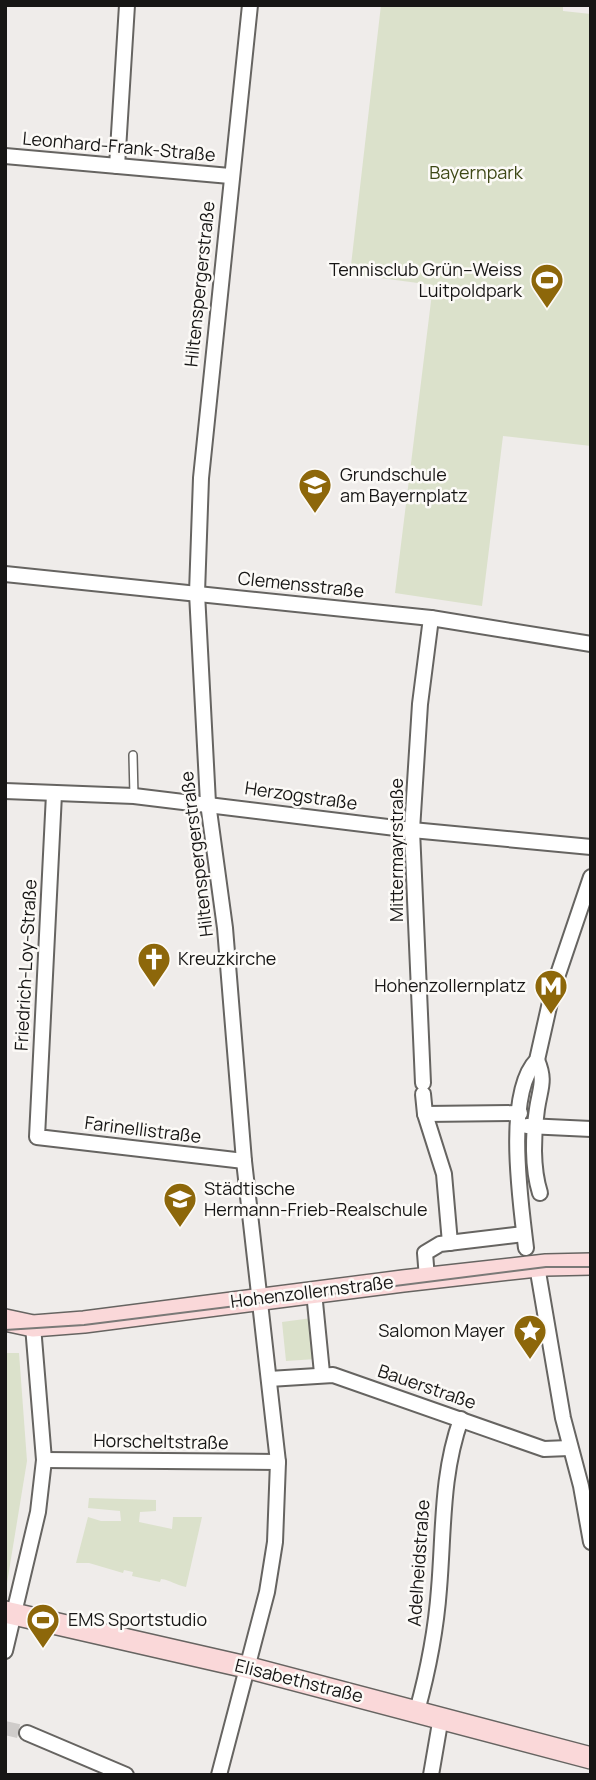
<svg xmlns="http://www.w3.org/2000/svg" width="596" height="1780" font-family="Manrope,sans-serif">
<style>
.green{fill:#dbe1cb}
.lines{fill:none;stroke-linecap:round;stroke-linejoin:round}
.street-tunnel{stroke:#cfccca;stroke-width:14;stroke-dasharray:14 7;stroke-linecap:butt}
.lane-casing{stroke:#666461;stroke-width:10}
.street-casing{stroke:#666461;stroke-width:18}
.secondary-casing{stroke:#666461;stroke-width:24}
.lane{stroke:#fff;stroke-width:7}
.street{stroke:#fff;stroke-width:14}
.secondary{stroke:#fad8d9;stroke-width:21}
.tram{stroke:#7a7977;stroke-width:2}
.labels{text-anchor:middle;stroke-width:5;stroke-linejoin:round;paint-order:stroke}
.street-label{font-size:18px;fill:#171615;stroke:#fcfaf7}
.park-label{font-size:18px;fill:#3e4816;stroke:#fcfaf7}
.poi-label{font-size:18px;fill:#171615;stroke:#fcfaf7;text-anchor:start}
</style>
<rect width="100%" height="100%" fill="#efecea"/>
<g class="green">
<path d="M381,5H563V11L591,14V446L503,436L482,606L395,593L433,285L350,274Z"/>
<path d="M312,1318L316,1359L286,1361L282,1322Z"/>
<path d="M5,1353H19L27,1461L7,1583Z"/>
<path d="M89,1498L156,1500V1511L140,1512L139,1522L172,1529L173,1517H202L186,1587C175,1585 171,1580 161,1579L160,1582L132,1576L133,1572L124,1570L123,1573L89,1563H76L88,1517L101,1521H121L120,1511L88,1508Z"/>
</g>
<g class="lines">
<path class="street-tunnel" d="M5,1728L27,1733"/>
<defs>
<path id="lane" d="M133,755L134,796"/>
<g id="street">
<path d="M5,156L230,176"/>
<path d="M117,166L127,5"/>
<path d="M5,574L431,618L591,644"/>
<path d="M5,791L134,796L412,830L591,847"/>
<path d="M54,794L37,1137L244,1161"/>
<path d="M537,1060C546,1081 540,1088 537,1109C533,1134 532,1168 540,1193"/>
<path d="M423,1083L412,830L420,704L431,618"/>
<path d="M423,1094L425,1114L444,1174L450,1243"/>
<path d="M425,1114L520,1113"/>
<path d="M527,1126L591,1129"/>
<path d="M526,1248C521,1205 504,1093 537,1060L553,989L591,877"/>
<path d="M537,1266L563,1418L581,1486L591,1542"/>
<path d="M427,1278L425,1253L440,1244L524,1234"/>
<path d="M314,1292L322,1373"/>
<path d="M269,1379L333,1375L544,1449L569,1448"/>
<path d="M44,1460L278,1462"/>
<path d="M5,1651L38,1512L44,1460L33,1326"/>
<path d="M417,1711C428,1671 436,1630 439,1589C444,1530 441,1475 461,1419"/>
<path d="M27,1733L126,1775"/>
<path d="M219,1775L267,1592L275,1542L278,1462L244,1161L225,928L208,803L197,593L201,478L250,5"/>
<path d="M431,1775L441,1717"/>
</g>
<g id="secondary">
<path d="M5,1320L33,1326L84,1322L403,1281L546,1265L591,1264"/>
<path d="M5,1612L246,1667L591,1758"/>
</g>
</defs>
<use href="#lane" class="lane-casing"/>
<use href="#street" class="street-casing"/>
<use href="#secondary" class="secondary-casing"/>
<use href="#lane" class="lane"/>
<use href="#street" class="street"/>
<use href="#secondary" class="secondary"/>
<path class="tram" d="M5,1330L84,1325L546,1267H591"/>
</g>
<defs>
<symbol id="stadium-pin" viewBox="-11 -11 22 30"><path d="M0 17L-7.5 6A9.5 9.5 0 1 1 7.5 6Z" fill="#8d670a" stroke="#fcfaf7"/><path d="M0-5a6.5 5 0 1 0 0 10a6.5 5 0 1 0 0-10ZM-3.5-1.8h7v3.6h-7Z" fill="#fff"/></symbol>
<symbol id="school-pin" viewBox="-11 -11 22 30"><path d="M0 17L-7.5 6A9.5 9.5 0 1 1 7.5 6Z" fill="#8d670a" stroke="#fcfaf7"/><path d="M0-5L7-2L0 1L-7-2ZM-4 1L0 2.5L4 1V4Q0 6-4 4Z" fill="#fff"/></symbol>
<symbol id="church-pin" viewBox="-11 -11 22 30"><path d="M0 17L-7.5 6A9.5 9.5 0 1 1 7.5 6Z" fill="#8d670a" stroke="#fcfaf7"/><path d="M-1.2-6h2.4v3.5h3.3v2.4h-3.3V6h-2.4V-.1h-3.3v-2.4h3.3Z" fill="#fff"/></symbol>
<symbol id="metro-pin" viewBox="-11 -11 22 30"><path d="M0 17L-7.5 6A9.5 9.5 0 1 1 7.5 6Z" fill="#8d670a" stroke="#fcfaf7"/><path d="M-5.5 5V-5H-3L0 0L3-5H5.5V5H3V-.5L0 4L-3-.5V5Z" fill="#fff"/></symbol>
<symbol id="sight-pin" viewBox="-11 -11 22 30"><path d="M0 17L-7.5 6A9.5 9.5 0 1 1 7.5 6Z" fill="#8d670a" stroke="#fcfaf7"/><path d="M0-6L1.8-2.2L6-1.7L2.9 1.2L3.7 5.4L0 3.3L-3.7 5.4L-2.9 1.2L-6-1.7L-1.8-2.2Z" fill="#fff"/></symbol>
</defs>
<g fill-rule="evenodd">
<use href="#stadium-pin" x="528" y="261" width="38" height="52"/>
<use href="#school-pin" x="296" y="466" width="38" height="52"/>
<use href="#church-pin" x="135" y="940" width="38" height="52"/>
<use href="#metro-pin" x="532" y="967" width="38" height="52"/>
<use href="#school-pin" x="161" y="1180" width="38" height="52"/>
<use href="#sight-pin" x="511" y="1312" width="38" height="52"/>
<use href="#stadium-pin" x="24" y="1601" width="38" height="52"/>
</g>
<g class="labels">
<g class="street-label">
<text transform="translate(119 147) rotate(5)" y="6">Leonhard-Frank-Straße</text>
<text transform="translate(200 284) rotate(-84)" y="6">Hiltenspergerstraße</text>
<text transform="translate(301 585) rotate(6)" y="6">Clemensstraße</text>
<text transform="translate(301 796) rotate(8)" y="6">Herzogstraße</text>
<text transform="translate(397 850) rotate(-90)" y="6">Mittermayrstraße</text>
<text transform="translate(197 854) rotate(-97)" y="6">Hiltenspergerstraße</text>
<text transform="translate(26 965) rotate(-87)" y="6">Friedrich-Loy-Straße</text>
<text transform="translate(143 1130) rotate(7)" y="6">Farinellistraße</text>
<text transform="translate(312 1292) rotate(-7)" y="6">Hohenzollernstraße</text>
<text transform="translate(427 1387) rotate(19)" y="6">Bauerstraße</text>
<text transform="translate(161 1442) rotate(1)" y="6">Horscheltstraße</text>
<text transform="translate(419 1563) rotate(-86)" y="6">Adelheidstraße</text>
<text transform="translate(299 1681) rotate(14)" y="6">Elisabethstraße</text>
</g>
<g class="park-label">
<text x="476" y="179">Bayernpark</text>
</g>
<g class="poi-label">
<text x="522" y="276" text-anchor="end">Tennisclub Grün–Weiss<tspan x="522" dy="21">Luitpoldpark</tspan></text>
<text x="340" y="481">Grundschule<tspan x="340" dy="21">am Bayernplatz</tspan></text>
<text x="178" y="965">Kreuzkirche</text>
<text x="526" y="992" text-anchor="end">Hohenzollernplatz</text>
<text x="204" y="1195">Städtische<tspan x="204" dy="21">Hermann-Frieb-Realschule</tspan></text>
<text x="505" y="1337" text-anchor="end">Salomon Mayer</text>
<text x="68" y="1626">EMS Sportstudio</text>
</g>
</g>
<rect width="596" height="1780" fill="none" stroke="#171615" stroke-width="14"/>
</svg>
